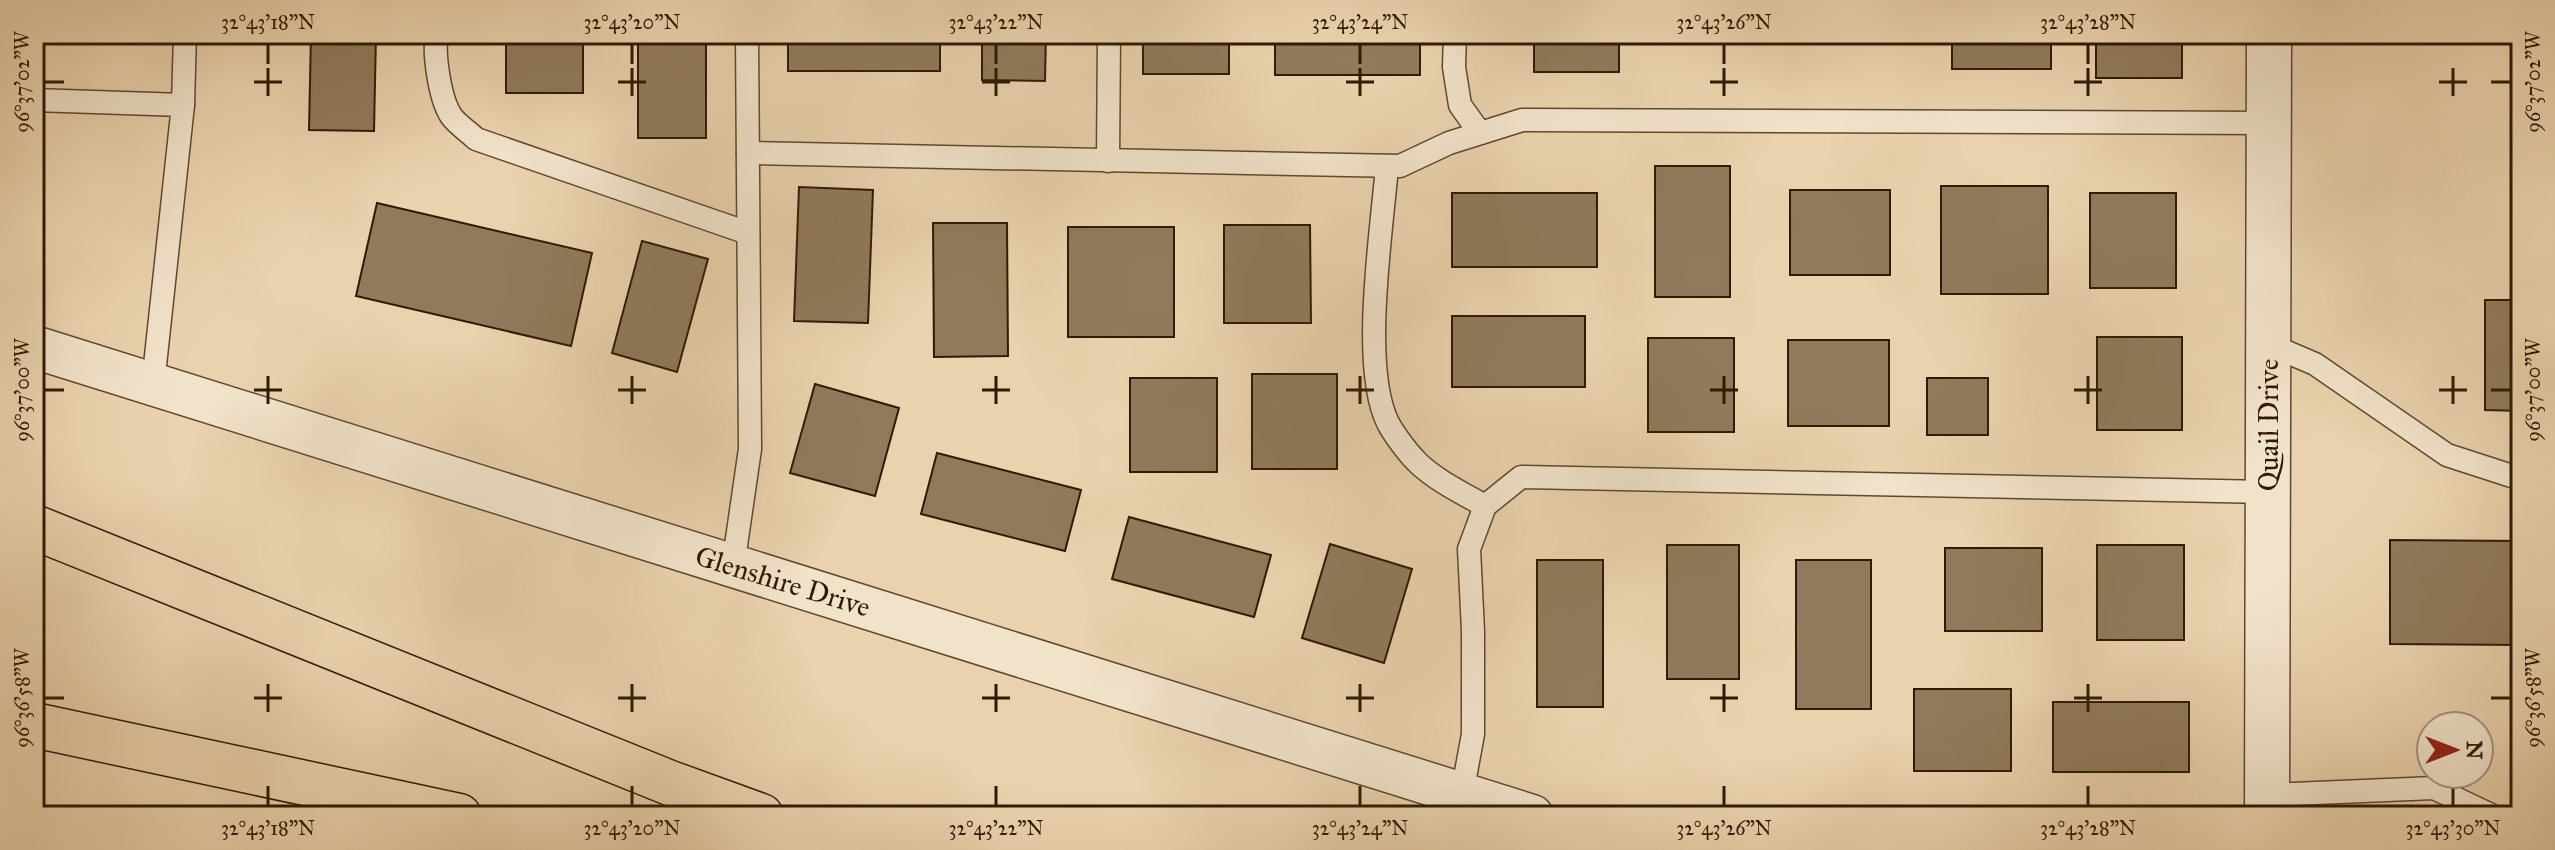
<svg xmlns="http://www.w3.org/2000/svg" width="2555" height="850" font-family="'IM FELL Great Primer',serif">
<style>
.building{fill:#907a5b;stroke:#2f1b03;stroke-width:2}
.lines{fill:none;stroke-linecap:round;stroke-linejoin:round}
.service-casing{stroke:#5e492e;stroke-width:25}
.minor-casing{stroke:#5e492e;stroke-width:45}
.tertiary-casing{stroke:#5e492e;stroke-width:47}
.motorway-casing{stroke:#2f1b03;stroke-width:47}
.service{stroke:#f1e2ca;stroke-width:22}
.minor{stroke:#f1e2ca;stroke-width:42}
.tertiary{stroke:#f1e2ca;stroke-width:44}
.motorway{stroke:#e9d2ad;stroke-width:44}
.ticks{fill:none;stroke:#2f1b03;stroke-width:3}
.labels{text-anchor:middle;stroke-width:6;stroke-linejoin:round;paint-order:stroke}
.street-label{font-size:28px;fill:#2f1b03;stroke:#f1e2ca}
.neatline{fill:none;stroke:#2f1b03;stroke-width:3}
.ticks-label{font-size:20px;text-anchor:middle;fill:#2f1b03}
</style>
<rect width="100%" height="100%" fill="#e9d2ad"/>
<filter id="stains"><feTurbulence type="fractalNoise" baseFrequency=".0025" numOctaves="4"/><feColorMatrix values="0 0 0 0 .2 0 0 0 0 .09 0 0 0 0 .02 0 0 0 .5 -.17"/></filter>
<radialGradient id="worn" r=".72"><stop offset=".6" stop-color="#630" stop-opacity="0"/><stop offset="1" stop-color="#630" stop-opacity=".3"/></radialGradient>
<g class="building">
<path d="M311,34H376L374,131L309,130Z"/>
<rect x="506" y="34" width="77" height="59"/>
<rect x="638" y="34" width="68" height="104"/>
<rect x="788" y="34" width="152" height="37"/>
<path d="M982,34H1046L1045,81L982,80Z"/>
<rect x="1143" y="34" width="86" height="40"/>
<rect x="1275" y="34" width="145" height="41"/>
<rect x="1534" y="34" width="85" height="38"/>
<path d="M1663,34H1764V42L1663,41Z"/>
<rect x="1810" y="34" width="101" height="4"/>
<rect x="1952" y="34" width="99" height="35"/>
<rect x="2096" y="34" width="86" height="44"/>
<rect x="1655" y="166" width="75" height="131"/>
<rect x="1941" y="186" width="107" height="108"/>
<path d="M799,187L873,190L868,323L794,321Z"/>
<rect x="1790" y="190" width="100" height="85"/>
<rect x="1452" y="193" width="145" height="74"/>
<rect x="2090" y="193" width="86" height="95"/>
<path d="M377,203L592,253L571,346L356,296Z"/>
<path d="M933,223H1007L1008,356L934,357Z"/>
<path d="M1224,225H1310L1311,323H1224Z"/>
<rect x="1068" y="227" width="106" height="110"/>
<path d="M642,241L708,259L677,372L612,353Z"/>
<path d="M2485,300H2521V411L2485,410Z"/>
<rect x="1452" y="316" width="133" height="71"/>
<rect x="2097" y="337" width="85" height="93"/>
<rect x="1648" y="338" width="86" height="94"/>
<rect x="1788" y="340" width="101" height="86"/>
<rect x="1252" y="374" width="85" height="95"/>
<rect x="1130" y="378" width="87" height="94"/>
<rect x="1927" y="378" width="61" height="57"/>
<path d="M815,384L899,408L875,496L790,473Z"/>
<path d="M937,453L1081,490L1065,551L921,514Z"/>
<path d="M1129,517L1271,555L1254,617L1112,579Z"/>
<path d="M2390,540L2521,541V645L2390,644Z"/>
<path d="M1330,544L1412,569L1384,663L1302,638Z"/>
<rect x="1667" y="545" width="72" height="134"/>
<rect x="2097" y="545" width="87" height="95"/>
<rect x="1945" y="548" width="97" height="83"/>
<rect x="1537" y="560" width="66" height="147"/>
<rect x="1796" y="560" width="75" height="149"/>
<rect x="1914" y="689" width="97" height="82"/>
<rect x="2053" y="702" width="136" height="70"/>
</g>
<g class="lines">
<defs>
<g id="service">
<path d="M437,34C433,53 440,101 452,117C458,125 469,132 476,139L748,233"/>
<path d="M1455,34L1454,67L1460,105L1480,133"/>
<path d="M34,100L183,105L153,384"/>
<path d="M183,105L185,34"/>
<path d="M748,153L1400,166L1449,143L1522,120L2269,123"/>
<path d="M1108,161L1109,34"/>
<path d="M1387,166C1382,230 1360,367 1388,423C1395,436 1408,453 1418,463C1437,481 1462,493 1485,506"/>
<path d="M2268,344L2315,364L2447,455L2521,479"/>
<path d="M733,566L750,449L747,34"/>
<path d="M1462,794L1473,734V631L1469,549L1485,506L1521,477L2268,492"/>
<path d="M2267,795L2434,788L2493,816"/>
</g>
<path id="minor" d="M34,347L1532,816"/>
<path id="tertiary" d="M2267,816L2269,34"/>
<g id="motorway">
<path d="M34,527L670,783L761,816"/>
<path d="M34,725L459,816"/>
</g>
</defs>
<use href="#service" class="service-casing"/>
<use href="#minor" class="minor-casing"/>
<use href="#tertiary" class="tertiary-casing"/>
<use href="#motorway" class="motorway-casing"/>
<use href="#service" class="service"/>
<use href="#minor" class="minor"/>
<use href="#tertiary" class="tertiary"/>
<use href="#motorway" class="motorway"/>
</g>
<path class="ticks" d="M268,44V64M632,44V64M996,44V64M1360,44V64M1724,44V64M2088,44V64M268,68V96M632,68V96M996,68V96M1360,68V96M1724,68V96M2088,68V96M2453,68V96M44,82H64M254,82H282M618,82H646M982,82H1010M1346,82H1374M1710,82H1738M2074,82H2102M2439,82H2467M2491,82H2511M268,376V404M632,376V404M996,376V404M1360,376V404M1724,376V404M2088,376V404M2453,376V404M44,390H64M254,390H282M618,390H646M982,390H1010M1346,390H1374M1710,390H1738M2074,390H2102M2439,390H2467M2491,390H2511M268,684V712M632,684V712M996,684V712M1360,684V712M1724,684V712M2088,684V712M44,698H64M254,698H282M618,698H646M982,698H1010M1346,698H1374M1710,698H1738M2074,698H2102M2491,698H2511M268,786V806M632,786V806M996,786V806M1360,786V806M1724,786V806M2088,786V806M2453,786V806"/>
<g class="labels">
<g class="street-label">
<text transform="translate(2268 425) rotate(-90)" y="10">Quail Drive</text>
<text transform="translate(783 581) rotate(17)" y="10">Glenshire Drive</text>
</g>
</g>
<rect width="2555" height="850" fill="none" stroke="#e9d2ad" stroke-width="88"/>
<g transform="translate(2455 750) rotate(90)"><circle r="38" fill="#f1e2ca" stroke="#a3927a" stroke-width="2"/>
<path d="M0-6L14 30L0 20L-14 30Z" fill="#8f2418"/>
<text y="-12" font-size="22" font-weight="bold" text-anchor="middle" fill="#2f1b03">N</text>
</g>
<rect x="44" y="44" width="2467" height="762" class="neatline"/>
<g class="ticks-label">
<text x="268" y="29">32°43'18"N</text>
<text x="632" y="29">32°43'20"N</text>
<text x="996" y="29">32°43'22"N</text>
<text x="1360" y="29">32°43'24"N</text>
<text x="1724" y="29">32°43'26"N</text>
<text x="2088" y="29">32°43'28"N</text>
<text transform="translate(2533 82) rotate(-90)" y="7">96°37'02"W</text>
<text transform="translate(22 82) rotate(-90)" y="7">96°37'02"W</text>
<text transform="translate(2533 390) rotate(-90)" y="7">96°37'00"W</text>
<text transform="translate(22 390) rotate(-90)" y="7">96°37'00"W</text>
<text transform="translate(2533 698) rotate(-90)" y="7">96°36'58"W</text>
<text transform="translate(22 698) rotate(-90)" y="7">96°36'58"W</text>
<text x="268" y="835">32°43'18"N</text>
<text x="632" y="835">32°43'20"N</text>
<text x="996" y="835">32°43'22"N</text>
<text x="1360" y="835">32°43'24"N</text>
<text x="1724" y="835">32°43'26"N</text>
<text x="2088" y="835">32°43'28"N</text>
<text x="2453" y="835">32°43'30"N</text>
</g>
<rect width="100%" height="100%" filter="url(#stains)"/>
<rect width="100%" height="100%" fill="url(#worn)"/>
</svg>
